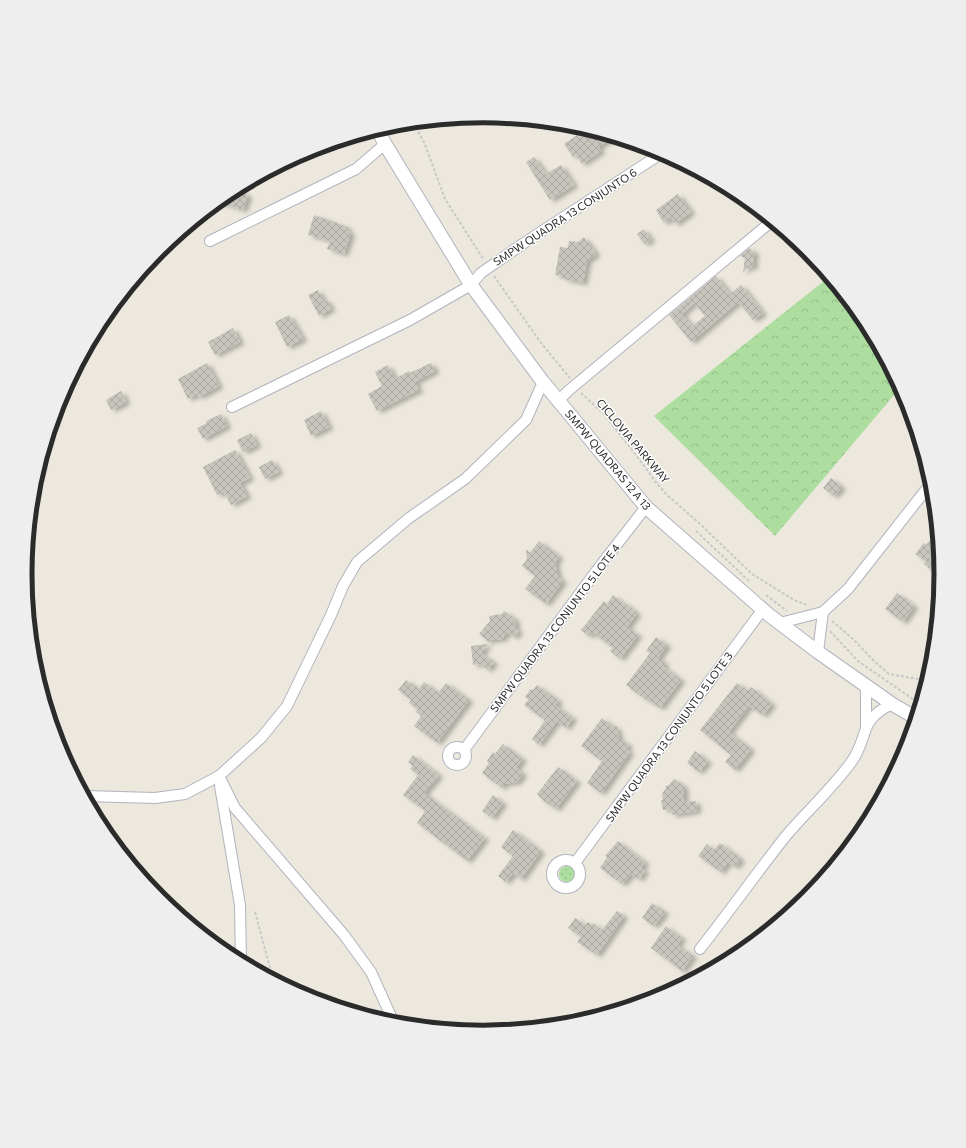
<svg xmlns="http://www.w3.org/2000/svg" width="966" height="1148" font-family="Commissioner,sans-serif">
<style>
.grass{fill:url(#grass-dots)}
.forest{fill:url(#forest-crowns)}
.building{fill:url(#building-cross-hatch);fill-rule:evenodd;filter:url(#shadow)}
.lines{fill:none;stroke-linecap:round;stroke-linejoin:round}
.minor-casing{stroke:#b2b3be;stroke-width:12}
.tertiary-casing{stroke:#b2b3be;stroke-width:15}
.path{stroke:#c8c8c8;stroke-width:2;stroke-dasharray:3 2;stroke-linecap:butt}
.minor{stroke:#fff;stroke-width:10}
.tertiary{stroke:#fff;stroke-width:13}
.labels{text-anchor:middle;stroke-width:3;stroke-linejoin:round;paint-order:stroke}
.street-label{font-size:11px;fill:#2b2b2b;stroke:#fff}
.rim{fill:none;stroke:#2b2b2b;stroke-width:5}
</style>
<defs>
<pattern id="grass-dots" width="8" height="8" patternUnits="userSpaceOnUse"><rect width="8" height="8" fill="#adde9f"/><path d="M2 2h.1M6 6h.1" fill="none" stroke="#95bf89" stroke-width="1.8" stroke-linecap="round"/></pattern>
<pattern id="forest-crowns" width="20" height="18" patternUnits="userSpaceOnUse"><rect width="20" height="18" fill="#adde9f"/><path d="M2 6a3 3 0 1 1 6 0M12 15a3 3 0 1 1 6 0" fill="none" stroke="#95bf89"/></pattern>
<pattern id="building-cross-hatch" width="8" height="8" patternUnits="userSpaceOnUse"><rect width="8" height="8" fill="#c8c4be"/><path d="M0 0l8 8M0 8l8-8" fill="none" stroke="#aca9a3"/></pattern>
<filter id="shadow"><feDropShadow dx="4.5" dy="2.5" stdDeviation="2" flood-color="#0004"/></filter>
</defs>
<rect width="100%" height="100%" fill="#ece8de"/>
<circle class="grass" cx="567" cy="874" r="8"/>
<path class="forest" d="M829,277L864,320L900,388L775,536L654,416Z"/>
<g class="building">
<path d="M586,129L613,137L598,147L601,151L582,164L576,155L573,157L564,144Z"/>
<path d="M534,157L546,174L561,165L574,185L550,200L526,162Z"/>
<path d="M236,189L248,195L243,210L218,202Z"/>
<path d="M678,194L691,212L675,224L671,218L664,223L656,210Z"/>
<path d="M314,215L348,227L347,231L351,232L344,254L327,249L330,241L308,235Z"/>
<path d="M644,229L651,240L644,244L637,234Z"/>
<path d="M584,237L596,254L587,261L583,283L564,279V277L555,275L560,247L568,248L569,241L578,242Z"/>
<path d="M749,248L755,253L753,259L754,265L752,267L747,268L743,273L745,258L740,256Z"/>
<path d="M716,276L730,294L741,285L763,313L753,320L738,302L691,342L669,315ZM694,303L705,316L692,326L682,314Z"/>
<path d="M318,290L324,301L327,300L331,309L319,316L308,295Z"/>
<path d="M289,315L303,339L287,347L275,322Z"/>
<path d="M233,328L240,342L215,355L208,342Z"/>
<path d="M207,363L219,386L199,397L197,394L188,399L178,379Z"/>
<path d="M431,363L435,371L415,382L419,390L377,411L368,394L382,386L375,372L388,365L395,379L409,371L410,373Z"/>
<path d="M121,391L126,402L111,410L106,400Z"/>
<path d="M321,411L329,427L311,436L304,420Z"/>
<path d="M221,414L227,426L203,439L197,428L207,423L206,421Z"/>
<path d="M251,433L257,445L243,452L237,440Z"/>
<path d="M235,450L250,478L240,483L247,496L231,505L224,492L217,495L203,467Z"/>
<path d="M272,460L279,472L265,479L259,467Z"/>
<path d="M831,478L842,487L834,496L823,488Z"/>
<path d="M930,540L938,546L939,558L931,570L924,564L926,562L915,554L924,543L926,545Z"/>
<path d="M539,541L559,556L555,563L558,577L563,581L546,604L525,589L535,576L522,566L527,559L526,549L530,553Z"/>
<path d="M897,593L914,606L903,622L885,609Z"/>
<path d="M613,595L624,604V602L637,613L627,627L638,635L620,659L610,651L613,648L598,637L592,633L589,636L581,630L604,601L607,604Z"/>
<path d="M504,611L514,618L516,623L515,628L519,631L514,637L507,632L502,639L491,640L489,642L479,634L490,621L489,616L502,614Z"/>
<path d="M656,637L667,645L658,658L665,663L663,666L681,680L660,708L650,701L649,702L626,685L650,653L646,651Z"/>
<path d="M488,644L481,653L494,662L488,670L480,664L473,665L471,646Z"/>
<path d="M406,680L419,689L424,682L438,693L446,683L469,700L437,743L414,726L421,716L416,712L418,710L409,703L411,700L398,690Z"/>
<path d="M737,683L748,691L751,687L772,704L763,715L749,706L729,732L751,749L735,770L725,762L731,755L700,730Z"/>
<path d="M537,685L559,701L555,705L573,718L566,728L557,721L539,745L532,739L545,720L524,705L529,699L525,697L530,690L534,689Z"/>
<path d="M602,718L614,727H617L619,738L629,745L626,749L630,752L601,793L587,783L602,761L581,746Z"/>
<path d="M503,744L523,759L516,768L523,774L516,783L514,782L504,784L502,788L482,773L489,763L487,761L493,752L495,754Z"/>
<path d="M695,751L708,761L699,772L687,763Z"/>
<path d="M413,755L439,775L424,793L485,838L467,861L417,823L425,811L403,795L418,775L410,769L413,766L408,762Z"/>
<path d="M558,767L577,781L556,809L545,802L537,794Z"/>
<path d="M674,779L684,786V802L696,801L697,811L672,815L671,809L663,810L661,800H663L662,794L666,788V786L669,785Z"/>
<path d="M493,795L503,803L492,818L482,811Z"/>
<path d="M513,830L541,851L521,879L513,873L506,882L498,876L513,856L501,847Z"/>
<path d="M618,841L645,862L641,868L645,871L639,879L631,874L622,884L600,868L607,857L605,856Z"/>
<path d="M720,843L741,859L735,867L728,862L721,872L698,856L707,844L714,850Z"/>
<path d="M652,903L665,912L654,926L642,918Z"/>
<path d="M617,911L624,916L597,955L577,942L581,937L568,928L575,918L585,925L588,922L592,925L593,923L602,930Z"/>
<path d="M666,926L682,938L677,945L693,956L682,971L651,948Z"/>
</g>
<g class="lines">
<defs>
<g id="minor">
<path d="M210,241L356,169L385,144"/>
<path d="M559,400L568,391L772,221"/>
<path d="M232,407L410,320L471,285L481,273L524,243L662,153"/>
<path d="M780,623L823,612L848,589L932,482"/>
<path d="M818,652L823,612"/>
<path d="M866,727V685"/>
<circle cx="457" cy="756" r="9"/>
<path d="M464,750L597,570L646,507"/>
<path d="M219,776L235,808L344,935L371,972L394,1023"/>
<path d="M220,786L240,905L241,962"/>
<path d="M85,796L155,798L185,794L219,776L261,738L287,706L331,615L343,586L357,562L409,518L465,479L526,420L543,382"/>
<circle cx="566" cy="874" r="14"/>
<path d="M575,863L763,609"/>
<path d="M700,949C729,912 756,874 785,837C807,811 832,789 852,761C869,737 858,720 892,704"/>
</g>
<path id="tertiary" d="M378,130L385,144L471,285L543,382L646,507L769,615L818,652L892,704L916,718"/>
</defs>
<use href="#minor" class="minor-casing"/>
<use href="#tertiary" class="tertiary-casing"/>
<g class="path">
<path d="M413,123L424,142L445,199L484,260"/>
<path d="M494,276L541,343L570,378"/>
<path d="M581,393L603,413L643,464L654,480L667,495L698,522L752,574L794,600L807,605"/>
<path d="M696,531L749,581"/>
<path d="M766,595L787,611"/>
<path d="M832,621L853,639L874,661L889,674L918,679L926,685"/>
<path d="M830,631L858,661L920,704"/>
<path d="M255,912L273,979"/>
</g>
<use href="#minor" class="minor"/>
<use href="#tertiary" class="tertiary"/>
</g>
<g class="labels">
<g class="street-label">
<text transform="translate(565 217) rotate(-33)" y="4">SMPW QUADRA 13 CONJUNTO 6</text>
<text transform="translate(633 441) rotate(50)" y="4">CICLOVIA PARKWAY</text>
<text transform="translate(608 460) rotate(50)" y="4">SMPW QUADRAS 12 A 13</text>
<text transform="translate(555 628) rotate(-53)" y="4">SMPW QUADRA 13 CONJUNTO 5 LOTE 4</text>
<text transform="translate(669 737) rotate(-54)" y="4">SMPW QUADRA 13 CONJUNTO 5 LOTE 3</text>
</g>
</g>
<path d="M0 0H966V1148H0ZM32 574a451 451 0 1 1 902 0a451 451 0 1 1-902 0Z" fill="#eee" fill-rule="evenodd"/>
<path class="rim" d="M32 574a451 451 0 1 1 902 0a451 451 0 1 1-902 0Z"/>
</svg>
